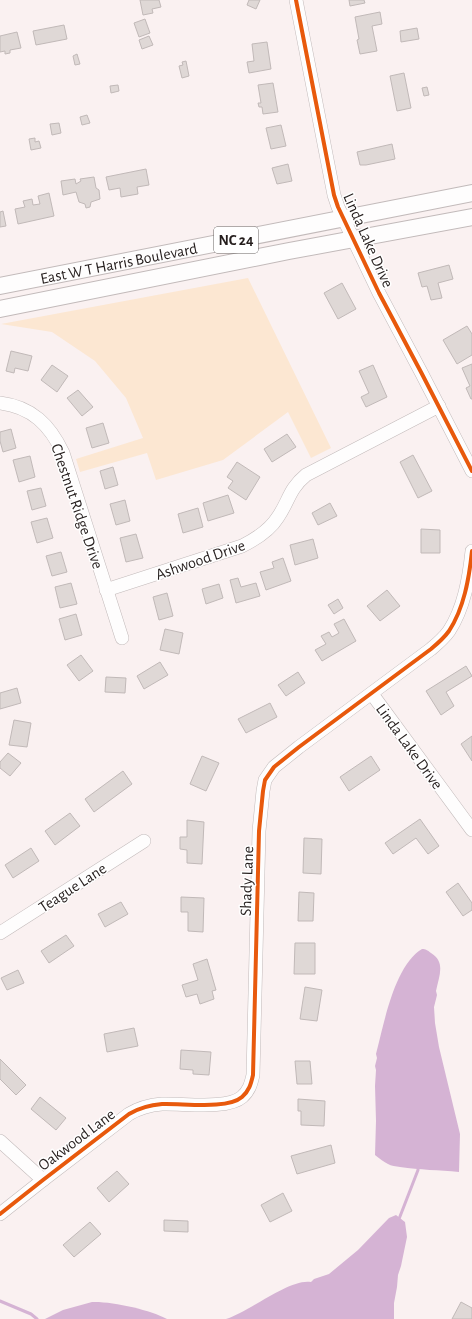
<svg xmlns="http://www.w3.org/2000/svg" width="472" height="1319" font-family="'Alegreya Sans',sans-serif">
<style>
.green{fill:#fce7d2}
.water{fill:#d5b3d4}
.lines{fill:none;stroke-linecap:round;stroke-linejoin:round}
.stream{stroke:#d5b3d4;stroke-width:3}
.building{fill:#dfd8d6;stroke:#c1b9b8}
.minor-casing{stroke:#c2baba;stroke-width:14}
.major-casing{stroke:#c2baba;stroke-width:18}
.minor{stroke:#fefdfd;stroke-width:13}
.major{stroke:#fefdfd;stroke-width:16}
.cycleway-casing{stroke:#fff;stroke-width:6}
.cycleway{stroke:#e8590c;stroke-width:4}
.labels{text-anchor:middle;stroke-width:3;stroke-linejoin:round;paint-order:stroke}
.shield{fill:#fff;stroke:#666261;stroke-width:1}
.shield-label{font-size:15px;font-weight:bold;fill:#251e1d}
.street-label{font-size:16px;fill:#251e1d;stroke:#fff}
</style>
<rect width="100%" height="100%" fill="#faf1f1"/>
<path class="green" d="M248,278L331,448L311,458L288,412L223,460L156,480L147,453L80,472L76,459L143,438L126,398L95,361L52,332L1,324Z"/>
<g class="water">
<path d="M422,949C426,949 427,950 431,953C446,962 439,976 436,991L437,995L434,1007L435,1023L439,1047L460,1134L459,1172C439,1170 420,1170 400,1167C396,1166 391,1166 388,1164C384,1162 379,1158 375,1155L376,1121L375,1086L376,1070L375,1066L377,1058L376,1054C384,1024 394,966 422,949Z"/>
<path d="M396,1215L405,1222L407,1237L401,1266L398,1275L397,1287L394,1303V1319H226C249,1312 290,1278 311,1282L314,1279L329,1274L358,1250L389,1218Z"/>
<path d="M92,1302C111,1301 151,1310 167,1319H45L63,1310Z"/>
</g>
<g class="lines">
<g class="stream">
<path d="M399,1219L418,1170V1166"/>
<path d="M0,1301L31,1314L37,1319"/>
</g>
</g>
<g class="building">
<path d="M140,0H159L161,7L152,9L153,13L143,15Z"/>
<path d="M249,0H260L256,9L247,5Z"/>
<path d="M349,0H364L365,3L350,6Z"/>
<path d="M380,12L382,24L372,26L377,51L360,54L357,40L359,39L355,17Z"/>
<path d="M145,19L150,33L139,37L134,23Z"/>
<path d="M64,25L67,39L36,45L33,31Z"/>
<path d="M417,28L419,39L401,42L400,31Z"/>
<path d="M17,32L21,48L10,50V53L5,54V51L0,52V36Z"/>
<path d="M149,36L153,45L142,49L139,40Z"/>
<path d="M267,42L271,69L249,73L247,62L254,61L252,44Z"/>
<path d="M77,54L80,64L75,65L73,56Z"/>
<path d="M186,61L189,76L182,78L179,66L183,65L182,62Z"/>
<path d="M404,73L411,108L397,111L390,76Z"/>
<path d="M273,83L278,112L263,114L262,107H259L258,103H261L258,85Z"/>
<path d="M118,85L119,91L111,93L110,86Z"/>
<path d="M427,87L429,95L424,96L422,88Z"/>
<path d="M87,115L90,123L82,125L80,117Z"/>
<path d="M59,123L61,133L52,135L50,124Z"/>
<path d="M281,125L286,146L271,149L266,128Z"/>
<path d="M35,138V142L39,141L41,148L31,150L29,139Z"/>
<path d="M392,144L395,159L366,165H360L357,152Z"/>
<path d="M288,164L292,181L277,184L272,168Z"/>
<path d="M146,169L149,185L137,187L138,194L121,197L120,188L109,190L106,177Z"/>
<path d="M94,177L96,188L99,190L100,199L91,202L90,207L86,208L85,204L79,202L76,192L63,195L61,181L75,179L76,184L81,181L80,179Z"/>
<path d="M49,193L54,216L18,224L15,209L25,207L23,201L32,199L33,205L40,204L38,196Z"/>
<path d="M3,211L6,226L0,227V212Z"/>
<path d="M449,265L453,279L438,283L442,298L431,300L427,286L422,287L418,273Z"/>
<path d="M342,283L356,309L338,319L324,293Z"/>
<path d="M467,326L472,334V355L457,364L443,340Z"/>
<path d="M11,351L32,356L28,371L15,368L14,373L6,371Z"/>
<path d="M472,364V399H471L466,388L470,386L462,368Z"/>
<path d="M52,365L68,376L57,392L41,380Z"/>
<path d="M373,365L387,397L366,407L361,397L369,393L359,371Z"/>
<path d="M78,390L93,407L82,416L67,398Z"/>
<path d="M103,423L109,443L92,448L86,428Z"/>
<path d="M11,429L16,448L3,452L0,441V432Z"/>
<path d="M287,434L296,447L272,462L264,449Z"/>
<path d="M413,455L432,491L418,498L400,462Z"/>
<path d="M30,456L35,477L19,482L13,460Z"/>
<path d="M237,462L260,477L246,500L228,488L233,481L227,477Z"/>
<path d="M113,467L118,485L105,489L100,471Z"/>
<path d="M41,488L46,506L32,510L27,491Z"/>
<path d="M228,495L234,513L208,521L203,503Z"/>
<path d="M125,500L130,521L116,525L110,504Z"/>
<path d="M330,503L337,516L318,525L312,513Z"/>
<path d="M198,508L203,527L183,533L178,514Z"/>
<path d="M47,518L53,538L37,543L31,522Z"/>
<path d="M421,529L440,530V553H421Z"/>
<path d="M136,534L143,558L126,562L120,538Z"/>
<path d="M313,539L318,558L295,565L290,545Z"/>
<path d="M61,552L67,572L52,576L46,556Z"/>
<path d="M283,558L291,581L266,590L260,572L274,568L272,562Z"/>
<path d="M238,578L241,587L256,583L260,596L236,603L230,580Z"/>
<path d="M71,583L77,604L60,608L55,587Z"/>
<path d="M219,584L223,598L206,604L202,589Z"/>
<path d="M387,590L400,606L380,621L367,606Z"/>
<path d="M167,593L173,616L159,620L153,597Z"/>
<path d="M338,599L343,608L334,614L328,605Z"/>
<path d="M76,614L82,635L65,640L59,619Z"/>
<path d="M344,619L356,641L322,661L315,650L326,644L321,636L329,632L332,637L339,633L334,624Z"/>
<path d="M165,629L183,633L179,654L160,650Z"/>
<path d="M81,655L93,671L79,681L67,665Z"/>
<path d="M160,662L168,675L144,689L137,676Z"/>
<path d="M466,666L472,676L446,692L454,706L441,715L426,691Z"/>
<path d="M298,672L305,683L286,696L278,685Z"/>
<path d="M106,677L126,678L125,693L105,692Z"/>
<path d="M17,688L21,703L0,709V693Z"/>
<path d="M270,703L277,717L246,733L238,719Z"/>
<path d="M14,720L31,723L27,747L9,745Z"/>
<path d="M472,736V761L461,744Z"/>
<path d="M8,753L21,763L10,776L0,768V762Z"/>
<path d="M202,756L219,763L206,791L190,784Z"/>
<path d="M371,756L380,770L349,791L340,777Z"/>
<path d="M123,771L132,784L94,812L85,799Z"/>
<path d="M70,813L80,826L55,845L45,831Z"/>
<path d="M420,819L439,846L428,854L416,838L393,854L385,843Z"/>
<path d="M187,820L204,822L202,864L187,863V850L180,849V837H187Z"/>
<path d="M304,838L322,839L321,874L303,873Z"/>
<path d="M31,848L39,861L13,878L5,865Z"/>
<path d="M458,883L472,903V910L463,916L446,892Z"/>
<path d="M299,892L314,893L313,921H298Z"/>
<path d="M181,897L204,898L203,932L188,931V912H181Z"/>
<path d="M121,902L128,914L105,927L98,914Z"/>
<path d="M66,935L74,946L49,963L41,951Z"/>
<path d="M295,943H315V974H294Z"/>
<path d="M207,959L216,990L212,991L214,999L200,1004L197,994L186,997L182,985L198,980L193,964Z"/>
<path d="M18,970L24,983L7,990L1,978Z"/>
<path d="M305,987L322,990L317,1021L300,1019Z"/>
<path d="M134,1028L138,1046L107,1052L104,1034Z"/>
<path d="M181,1050L211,1052L209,1075L193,1074V1070L180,1069Z"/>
<path d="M0,1059L26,1085L16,1095L0,1079Z"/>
<path d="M295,1061H310L312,1084H297Z"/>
<path d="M40,1097L66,1118L56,1130L31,1109Z"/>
<path d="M298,1099L325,1101L324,1126L301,1125V1111H298Z"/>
<path d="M331,1145L335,1163L297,1174L291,1156Z"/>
<path d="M117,1171L129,1184L109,1202L97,1188Z"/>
<path d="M283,1193L292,1211L270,1222L261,1205Z"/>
<path d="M164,1220L188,1221V1232L164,1231Z"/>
<path d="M90,1222L101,1234L74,1257L63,1245Z"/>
<path d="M461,1302L472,1308V1319H452Z"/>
</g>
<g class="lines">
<defs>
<g id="minor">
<path d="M296,0L334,195L338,207L379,293L422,374L472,471"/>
<path d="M0,403C32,407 50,425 63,453L122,638"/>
<path d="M106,590L242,546C256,539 270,530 278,517C289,501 289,489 306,475L439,406"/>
<path d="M372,694L472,830"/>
<path d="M0,933L144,841"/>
<path d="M0,1141L43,1180"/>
<path d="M0,1214L43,1180L129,1114C139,1108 150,1105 162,1104C182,1103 227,1110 242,1097C249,1091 251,1084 253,1075L259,831L263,791L265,780L274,767L299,747L431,649C437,644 444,638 449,631C464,608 469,579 472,551"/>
</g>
<g id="major">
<path id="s1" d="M0,286L472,193"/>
<path d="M0,309L289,251L472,217"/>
</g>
</defs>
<use href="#minor" class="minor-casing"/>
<use href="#major" class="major-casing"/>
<use href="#minor" class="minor"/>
<use href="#major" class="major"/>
<defs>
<g id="cycleway">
<path d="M296,0L334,195L338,207L379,293L422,374L472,471"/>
<path d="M0,1214L43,1180L129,1114C139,1108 150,1105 162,1104C182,1103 227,1110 242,1097C249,1091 251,1084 253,1075L259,831L263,791L265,780L274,767L299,747L431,649C437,644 444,638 449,631C464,608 469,579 472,551"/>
</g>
</defs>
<use href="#cycleway" class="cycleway-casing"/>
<use href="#cycleway" class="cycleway"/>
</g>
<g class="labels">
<rect class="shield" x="214" y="227" width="44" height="26" rx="3"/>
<g class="shield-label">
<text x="236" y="245">NC 24</text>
</g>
<g class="street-label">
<text transform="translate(369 240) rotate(66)" y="6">Linda Lake Drive</text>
<text dy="6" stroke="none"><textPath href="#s1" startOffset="121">East W T Harris Boulevard</textPath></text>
<text transform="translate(78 506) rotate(71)" y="6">Chestnut Ridge Drive</text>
<text transform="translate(200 559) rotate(-19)" y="6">Ashwood Drive</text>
<text transform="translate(410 746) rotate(54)" y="6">Linda Lake Drive</text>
<text transform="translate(246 881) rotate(-88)" y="6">Shady Lane</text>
<text transform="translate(72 887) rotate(-33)" y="6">Teague Lane</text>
<text transform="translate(76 1139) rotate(-37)" y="6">Oakwood Lane</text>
</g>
</g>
</svg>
